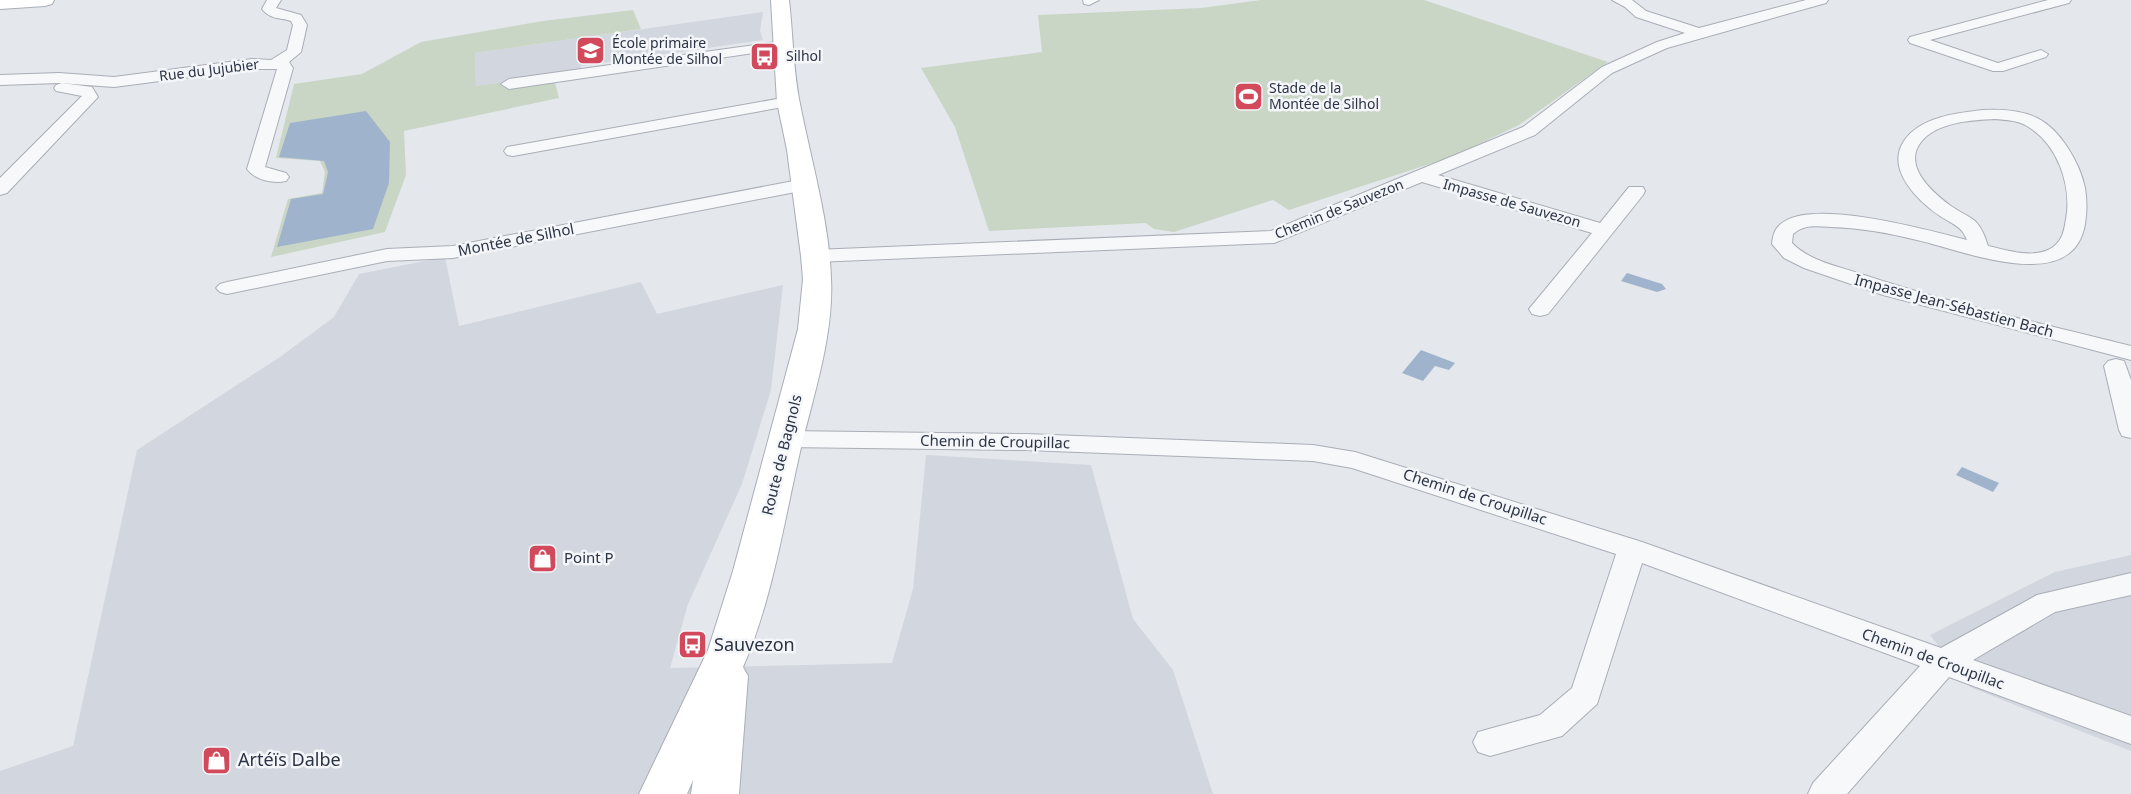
<svg xmlns="http://www.w3.org/2000/svg" width="2131" height="794" font-family="'Noto Sans',sans-serif">
<style>
.built{fill:#d2d6de}
.green{fill:#c9d6c5}
.water{fill:#9fb4cc}
.lines{fill:none;stroke-linecap:round;stroke-linejoin:round}
.street-casing{stroke:#a9aeb7;stroke-width:2}
.secondary-casing{stroke:#a9aeb7;stroke-width:2}
.street{fill:#f7f8fa;fill-rule:evenodd}
.secondary{fill:#fff;fill-rule:evenodd}
.labels{text-anchor:middle;stroke-width:5;stroke-linejoin:round;paint-order:stroke}
.far-poi-label{font-size:14px;fill:#2b3445;stroke:#f4f6f9;text-anchor:start}
.far-street-label{font-size:14px;fill:#2b3445;stroke:#f4f6f9}
.street-label{font-size:15px;fill:#2b3445;stroke:#f4f6f9}
.poi-label{font-size:15px;fill:#2b3445;stroke:#f4f6f9;text-anchor:start}
.near-poi-label{font-size:18px;fill:#2b3445;stroke:#f4f6f9;text-anchor:start}
</style>
<rect width="100%" height="100%" fill="#e4e7ec"/>
<g class="built">
<path d="M763,12L760,31L763,40L581,66V71L476,86L475,53Z"/>
<path d="M445,257L459,326L641,282L657,314L783,285L771,390L742,484L688,604L670,668L892,663L913,589L926,455L1091,465L1133,619L1173,670L1213,794H0V771L73,746L137,450L280,357L334,317L359,274Z"/>
<path d="M2131,555V751L1970,687L1930,635L2055,572Z"/>
</g>
<g class="green">
<path d="M1261,0H1424L1608,62L1519,125L1454,156L1289,210L1273,200L1174,232L1154,229L1146,223L989,231L955,127L921,68L1042,52L1038,15L1201,8Z"/>
<path d="M633,10L641,29L475,53L476,86L553,75L559,98L404,131L406,175L385,232L271,257L288,199L322,193L325,172L320,161L276,158L294,84L362,74L421,42L543,21Z"/>
</g>
<g class="water">
<path d="M366,111L390,142L389,183L373,229L277,247L291,199L323,194L328,172L324,161L279,157L290,123Z"/>
<path d="M1627,273L1662,284L1666,289L1657,292L1621,281Z"/>
<path d="M1421,350L1455,363L1449,370L1435,366L1423,381L1402,373Z"/>
<path d="M1962,467L1999,483L1993,492L1956,475Z"/>
</g>
<g class="lines">
<defs>
<g id="street">
<path d="M267,0H281L276,8L301,15L307,25L301,52L289,62L293,68L265,167L286,173L289,177L286,181C273,184 255,180 247,169L277,69H252L114,87L59,83L0,85V75L59,73L114,77L252,59L271,60L287,50L293,25L291,21C279,17 271,20 262,9Z"/>
<path d="M1083,0H1099L1089,5L1084,4Z"/>
<path d="M1612,0H1632L1646,11L1699,28L1806,0H1828L1826,3L1667,48L1612,73L1535,135L1438,175L1600,223L1629,187H1643L1645,191L1643,195L1548,314L1540,316L1532,314L1529,309L1592,233L1422,182L1274,243L815,262L808,260L805,256L808,252L815,250L1271,231L1523,127L1602,67L1657,42L1685,33L1636,17L1625,7Z"/>
<path d="M2048,0H2071L2069,3L1930,40L1998,63L2041,50L2048,54L2046,57L2003,71H1993L1910,43L1908,40L1910,37Z"/>
<path d="M783,41L790,45L788,48L509,89L501,84L509,79Z"/>
<path d="M62,83L92,87L98,97L7,193L0,195V178L82,96L56,91L54,88L56,85Z"/>
<path d="M788,97L796,102L794,105L513,156L507,155L504,151L507,147L513,146Z"/>
<path d="M1983,110C2001,109 2021,110 2037,118C2060,129 2080,163 2085,188C2087,200 2087,212 2085,224C2073,297 1962,250 1917,240C1889,233 1861,228 1831,227C1817,226 1804,224 1793,234L1792,243C1808,260 1836,266 1858,273C1947,303 2040,323 2131,346V360L1883,295L1804,268L1784,258L1772,244C1773,234 1775,227 1785,221C1819,200 1928,230 1967,240C1962,226 1952,224 1940,216C1918,201 1885,169 1904,141C1920,117 1956,113 1983,110ZM1995,119C2006,120 2017,120 2027,126C2058,144 2072,186 2066,219C2064,233 2061,244 2048,250C2030,258 2006,250 1988,246C1985,237 1982,228 1975,221C1968,215 1959,212 1951,206C1933,193 1902,166 1921,142C1937,122 1972,120 1995,119Z"/>
<path d="M804,179L811,181L813,185L811,189L453,258L387,261L227,294L220,292L216,288L220,284L227,282L387,249L453,246Z"/>
<path d="M2116,359L2124,361L2131,380V438L2122,436L2119,430L2104,366L2108,361Z"/>
<path d="M785,431L1026,434L1313,445L1355,452L1642,542L1941,648L2037,595L2131,573V595L2055,612L1973,660L2131,716V744L1949,677L1847,794H1808L1813,783L1920,666L1642,563L1597,704L1562,736L1490,756L1478,752L1473,742L1478,732L1540,715L1572,688L1616,554L1352,468L1313,461L1026,450L785,447L776,445L772,439L776,433Z"/>
</g>
<g id="secondary">
<path d="M0,0H54L52,4L45,6L0,9Z"/>
<path d="M771,0H789C793,34 793,70 800,104C811,160 829,220 831,278C834,336 813,396 800,452C784,522 772,601 743,667L748,676L739,794H691L693,780L687,794H639L708,650L733,571L798,329L803,279L801,256L787,150L777,102Z"/>
</g>
</defs>
<use href="#street" class="street-casing"/>
<use href="#secondary" class="secondary-casing"/>
<use href="#street" class="street"/>
<use href="#secondary" class="secondary"/>
</g>
<defs>
<symbol id="school-square" viewBox="-11 -11 22 22"><rect x="-9" y="-9" width="18" height="18" rx="4" fill="#d1495b" stroke="#f4f6f9"/><path d="M0-5L7-2L0 1L-7-2ZM-4 1L0 2.5L4 1V4Q0 6-4 4Z" fill="#fff"/></symbol>
<symbol id="bus-square" viewBox="-11 -11 22 22"><rect x="-9" y="-9" width="18" height="18" rx="4" fill="#d1495b" stroke="#f4f6f9"/><path d="M-5-6H5V4H4V6H2V4H-2V6H-4V4H-5ZM-3.5-4V0h7V-4ZM-3.5 1.2v1.5H-2V1.2ZM2 1.2v1.5H3.5V1.2Z" fill="#fff"/></symbol>
<symbol id="stadium-square" viewBox="-11 -11 22 22"><rect x="-9" y="-9" width="18" height="18" rx="4" fill="#d1495b" stroke="#f4f6f9"/><path d="M0-5a6.5 5 0 1 0 0 10a6.5 5 0 1 0 0-10ZM-3.5-1.8h7v3.6h-7Z" fill="#fff"/></symbol>
<symbol id="shop-square" viewBox="-11 -11 22 22"><rect x="-9" y="-9" width="18" height="18" rx="4" fill="#d1495b" stroke="#f4f6f9"/><path d="M-5-2.5h2.3a2.7 3.5 0 0 1 5.4 0H5L5.5 6h-11ZM-1.5-2.5h3a1.5 2.3 0 0 0-3 0Z" fill="#fff"/></symbol>
</defs>
<g fill-rule="evenodd">
<use href="#school-square" x="574" y="34" width="33" height="33"/>
<use href="#bus-square" x="748" y="40" width="33" height="33"/>
<use href="#stadium-square" x="1232" y="80" width="33" height="33"/>
<use href="#shop-square" x="526" y="542" width="33" height="33"/>
<use href="#bus-square" x="676" y="628" width="33" height="33"/>
<use href="#shop-square" x="200" y="744" width="33" height="33"/>
</g>
<g class="labels">
<g class="far-poi-label">
<text x="612" y="48">École primaire<tspan x="612" dy="16">Montée de Silhol</tspan></text>
<text x="786" y="61">Silhol</text>
<text x="1269" y="93">Stade de la<tspan x="1269" dy="16">Montée de Silhol</tspan></text>
</g>
<g class="far-street-label">
<text transform="translate(209 70) rotate(-7)" y="5">Rue du Jujubier</text>
<text transform="translate(1512 203) rotate(16)" y="5">Impasse de Sauvezon</text>
<text transform="translate(1339 209) rotate(-22)" y="5">Chemin de Sauvezon</text>
</g>
<g class="street-label">
<text transform="translate(516 240) rotate(-11)" y="5">Montée de Silhol</text>
<text transform="translate(1954 306) rotate(15)" y="5">Impasse Jean-Sébastien Bach</text>
<text transform="translate(995 442) rotate(1)" y="5">Chemin de Croupillac</text>
<text transform="translate(782 455) rotate(-76)" y="5">Route de Bagnols</text>
<text transform="translate(1475 497) rotate(18)" y="5">Chemin de Croupillac</text>
<text transform="translate(1933 659) rotate(20)" y="5">Chemin de Croupillac</text>
</g>
<g class="poi-label">
<text x="564" y="563">Point P</text>
</g>
<g class="near-poi-label">
<text x="714" y="651">Sauvezon</text>
<text x="238" y="766">Artéïs Dalbe</text>
</g>
</g>
</svg>
